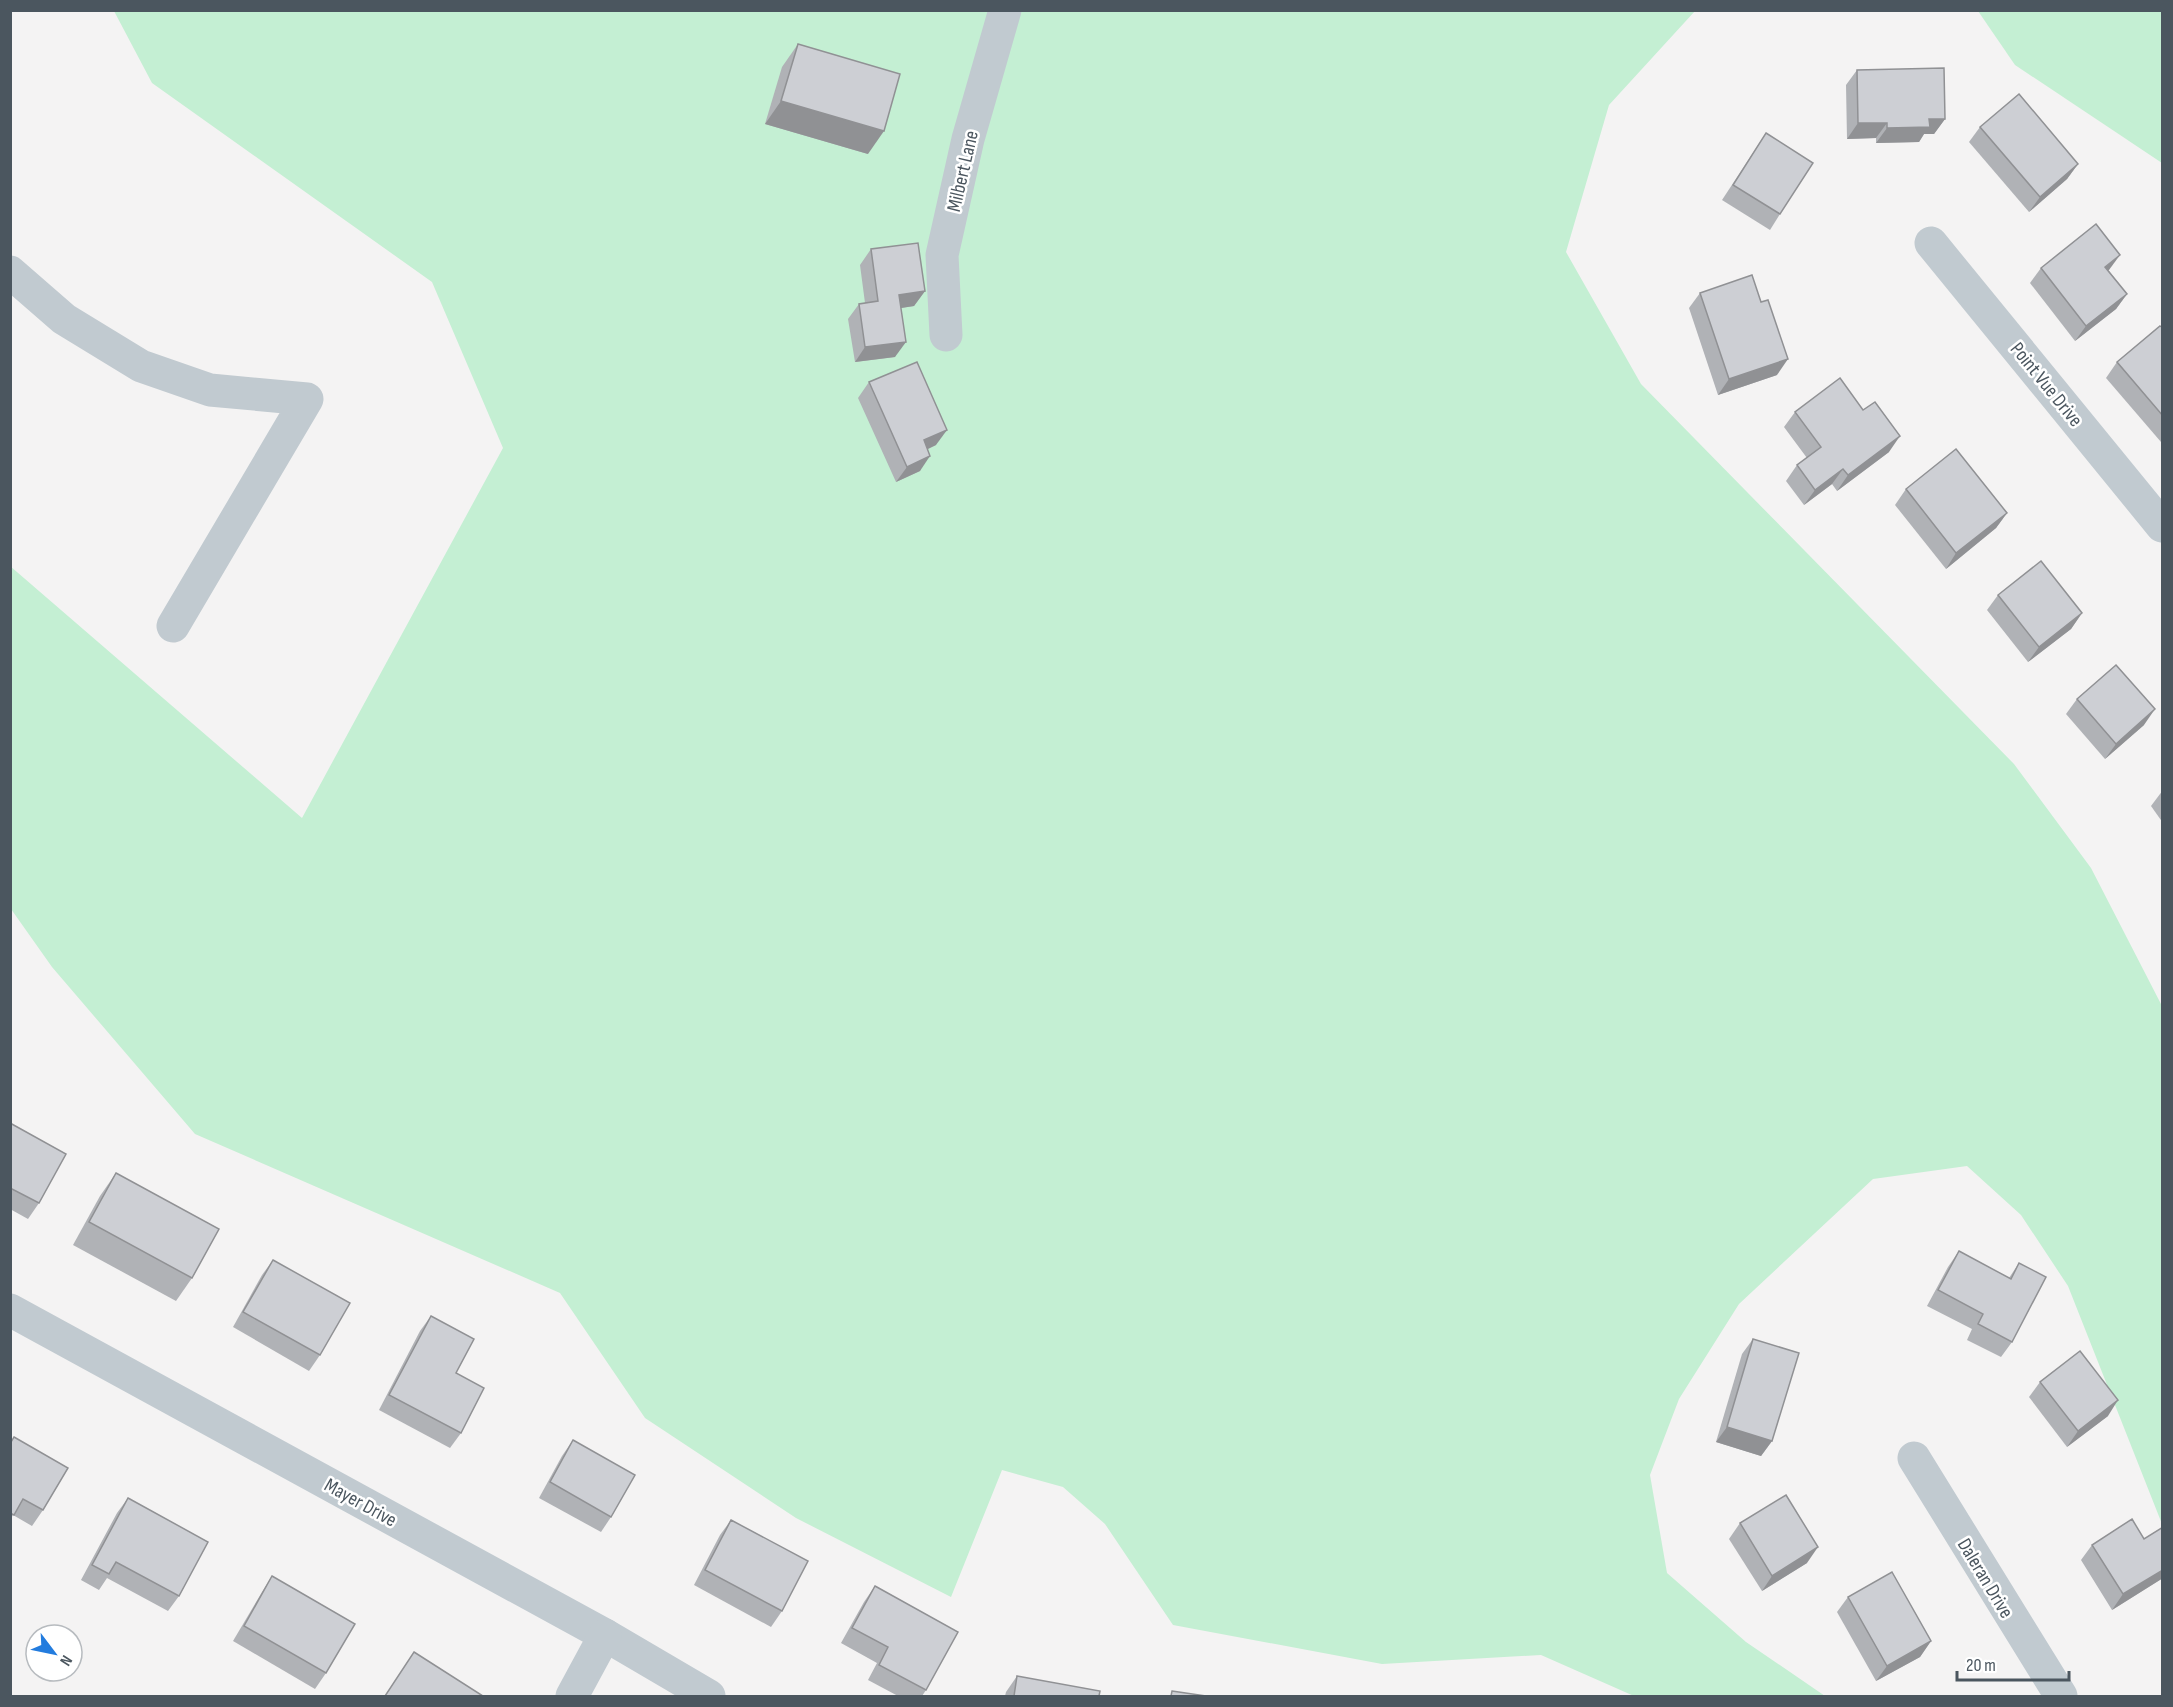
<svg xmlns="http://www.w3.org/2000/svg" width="2173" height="1707" font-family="'Sofia Sans Condensed',sans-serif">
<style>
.green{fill:#c4efd3}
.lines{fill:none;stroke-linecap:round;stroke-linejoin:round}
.minor{stroke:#c1cad0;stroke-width:33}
.wall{fill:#b0b2b6}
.shaded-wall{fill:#909194}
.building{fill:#cdcfd4;stroke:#909194;stroke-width:1.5}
.labels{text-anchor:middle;stroke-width:5;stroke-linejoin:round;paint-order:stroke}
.street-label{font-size:20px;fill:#4b565f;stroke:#fff}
</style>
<rect width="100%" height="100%" fill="#f4f3f3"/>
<g class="green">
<path d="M114,11H1695L1609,105L1566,252L1641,384L2014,764L2091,868L2162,1006V1524L2068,1286L2021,1215L1967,1166L1873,1179L1739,1304L1679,1399L1650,1475L1667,1573L1746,1642L1825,1696H1634L1541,1655L1382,1664L1173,1625L1105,1524L1063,1487L1002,1470L951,1597L796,1518L645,1418L560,1293L195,1134L52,967L11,909L10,566L302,818L503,448L432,282L152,83Z"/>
<path d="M1978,11H2162V163L2015,65Z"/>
</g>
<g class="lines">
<g class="minor">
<path d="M1931,243L2162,526"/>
<path d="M10,272L64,319L141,366L210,390L307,399L173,626"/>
<path d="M946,335L942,255L968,139L1005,10"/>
<path d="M10,1310L605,1635L709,1696"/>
<path d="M1914,1458L2061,1696"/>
<path d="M572,1696L605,1635"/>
</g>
</g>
<g class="wall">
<path d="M798,44L868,154L765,124L782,67Z"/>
<path d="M1857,70L1945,119L1934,134H1924L1919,142L1876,143V138L1847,139L1846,85Z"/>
<path d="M1980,127L2078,164L2067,179L2029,212L1969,142Z"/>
<path d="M1766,133L1780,214L1770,230L1722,200Z"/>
<path d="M871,249L925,291L914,306L901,308L895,357L855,362L848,319L859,304L865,303L860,265Z"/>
<path d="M2041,268L2109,271L2127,294L2116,309L2075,341L2030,283Z"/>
<path d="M1700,293L1761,302L1777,375L1718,395L1689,308Z"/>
<path d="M2163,328V440L2161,442L2106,378L2117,362Z"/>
<path d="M869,382L936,445L928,449L920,471L896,482L858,398Z"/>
<path d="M1795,412L1889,452L1837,491L1832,484L1804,505L1786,481L1797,465L1807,458L1784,427Z"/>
<path d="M1906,489L2007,513L1996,528L1946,569L1895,505Z"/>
<path d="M1998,595L2082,613L2071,629L2028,662L1987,610Z"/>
<path d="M2077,699L2144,725L2105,759L2066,714Z"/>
<path d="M2163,790V823L2151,806Z"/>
<path d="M10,1123L39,1203L28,1219L10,1209Z"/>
<path d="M116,1173L192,1278L176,1301L73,1245L100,1196Z"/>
<path d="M1959,1251L2009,1278L2019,1263L2012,1342L2001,1357L1967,1340L1972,1329L1927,1306L1948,1267Z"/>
<path d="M273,1260L320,1355L309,1371L233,1327L262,1275Z"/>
<path d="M431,1316L456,1373L461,1433L450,1448L379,1410L420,1331Z"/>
<path d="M1753,1339L1772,1441L1761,1456L1716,1442L1742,1354Z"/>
<path d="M2040,1382L2108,1416L2067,1447L2029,1397Z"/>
<path d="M14,1437L43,1510L32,1526L13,1515L10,1520V1443Z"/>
<path d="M573,1440L611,1517L601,1532L539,1498L562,1456Z"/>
<path d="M128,1498L179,1596L168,1611L107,1578L99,1590L81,1580L117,1513Z"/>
<path d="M731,1520L782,1611L771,1627L694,1585L720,1535Z"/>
<path d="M1740,1523L1807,1563L1762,1591L1729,1539Z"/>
<path d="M2163,1527V1578L2112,1610L2081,1560L2092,1545L2144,1539Z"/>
<path d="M272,1576L326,1673L315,1689L233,1641L262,1592Z"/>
<path d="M875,1586L926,1690L922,1696H898L868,1680L877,1663L841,1643L864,1602Z"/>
<path d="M1848,1597L1931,1641L1920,1657L1876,1681L1837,1612Z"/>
<path d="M1017,1676L1099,1696H1005L1006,1692Z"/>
</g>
<g class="shaded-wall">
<path d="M781,101L884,131L868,154L765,124Z"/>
<path d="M1929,119H1945L1934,134H1924L1919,142L1876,143L1887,128Z"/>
<path d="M1858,123H1887L1876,138L1847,139Z"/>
<path d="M2078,164L2067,179L2029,212L2040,197Z"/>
<path d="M2120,255L2109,270L2094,282L2105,267Z"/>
<path d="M925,291L914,306L888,310L899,295Z"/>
<path d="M2127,294L2116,309L2075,341L2086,326Z"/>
<path d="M906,342L895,357L855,362L865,347Z"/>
<path d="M1788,359L1777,375L1718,395L1729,379Z"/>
<path d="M947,430L936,445L913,456L924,440Z"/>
<path d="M1900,436L1889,452L1837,491L1848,475Z"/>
<path d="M930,456L920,471L896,482L907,467Z"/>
<path d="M1843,469L1832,484L1804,505L1815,490Z"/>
<path d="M2007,513L1996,528L1946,569L1956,553Z"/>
<path d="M2082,613L2071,629L2028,662L2039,647Z"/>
<path d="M2155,709L2144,725L2105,759L2116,744Z"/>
<path d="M2118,1400L2108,1416L2067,1447L2078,1431Z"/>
<path d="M1727,1427L1772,1441L1761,1456L1716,1442Z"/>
<path d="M1818,1547L1807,1563L1762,1591L1772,1576Z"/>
<path d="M2163,1570V1578L2112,1610L2123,1594Z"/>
<path d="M1931,1641L1920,1657L1876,1681L1887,1666Z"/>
</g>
<g class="building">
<path d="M798,44L900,74L884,131L781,101Z"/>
<path d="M1944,68L1945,119H1929L1930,127L1887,128V123H1858L1857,70Z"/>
<path d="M2019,94L2078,164L2040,197L1980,127Z"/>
<path d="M1766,133L1813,163L1780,214L1733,185Z"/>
<path d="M2096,224L2120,255L2105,267L2127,294L2086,326L2041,268Z"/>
<path d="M918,243L925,291L899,295L906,342L865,347L859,304L878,301L871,249Z"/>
<path d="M1752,275L1761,302L1768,300L1788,359L1729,379L1700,293Z"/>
<path d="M2160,326L2163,328V416L2117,362Z"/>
<path d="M917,362L947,430L924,440L930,456L907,467L869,382Z"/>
<path d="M1840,378L1863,410L1875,402L1900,436L1848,475L1843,469L1815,490L1797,465L1821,447L1795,412Z"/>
<path d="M1956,449L2007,513L1956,553L1906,489Z"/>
<path d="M2041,561L2082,613L2039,647L1998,595Z"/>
<path d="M2116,665L2155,709L2116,744L2077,699Z"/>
<path d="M10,1123L66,1154L39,1203L10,1188Z"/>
<path d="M116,1173L219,1229L192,1278L89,1222Z"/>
<path d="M1959,1251L2011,1279L2019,1263L2046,1277L2012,1342L1978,1324L1983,1314L1938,1290Z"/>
<path d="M273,1260L350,1303L320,1355L243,1312Z"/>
<path d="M431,1316L474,1339L456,1373L484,1388L461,1433L389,1395Z"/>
<path d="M1753,1339L1799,1353L1772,1441L1727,1427Z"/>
<path d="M2080,1351L2118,1400L2078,1431L2040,1382Z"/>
<path d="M14,1437L68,1468L43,1510L23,1499L14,1515L10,1513V1444Z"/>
<path d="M573,1440L635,1475L611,1517L550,1482Z"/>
<path d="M1786,1495L1818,1547L1772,1576L1740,1523Z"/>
<path d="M128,1498L208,1542L179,1596L116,1562L109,1574L92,1565Z"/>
<path d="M2132,1519L2144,1539L2163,1527V1570L2123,1594L2092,1545Z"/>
<path d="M731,1520L808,1561L782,1611L705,1570Z"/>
<path d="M1892,1572L1931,1641L1887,1666L1848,1597Z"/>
<path d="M272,1576L355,1624L326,1673L244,1626Z"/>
<path d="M875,1586L958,1632L926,1690L879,1665L888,1647L852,1628Z"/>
<path d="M414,1652L483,1696H385Z"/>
<path d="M1017,1676L1100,1691L1099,1696H1014Z"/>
<path d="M1172,1691L1206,1696H1171Z"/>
</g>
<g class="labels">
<g class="street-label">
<text transform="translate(962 171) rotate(-77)" y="7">Milbert Lane</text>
<text transform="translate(2047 384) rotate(51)" y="7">Point Vue Drive</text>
<text transform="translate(361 1502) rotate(29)" y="7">Mayer Drive</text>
<text transform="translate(1986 1578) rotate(59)" y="7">Daleran Drive</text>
</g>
</g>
<rect width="2173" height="1707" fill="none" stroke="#4b565f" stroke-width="24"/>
<g transform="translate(54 1653) rotate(122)"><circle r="28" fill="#ffffff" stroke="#b7bbbf" stroke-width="1.5"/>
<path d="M0-4.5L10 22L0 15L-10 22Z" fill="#237cde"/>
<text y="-9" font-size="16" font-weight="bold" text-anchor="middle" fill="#4b565f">N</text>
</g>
<path d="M1957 1671v9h112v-9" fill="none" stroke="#4b565f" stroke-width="3"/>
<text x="1966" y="1671" font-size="18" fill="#4b565f" stroke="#ffffff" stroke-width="4.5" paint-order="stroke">20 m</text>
</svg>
